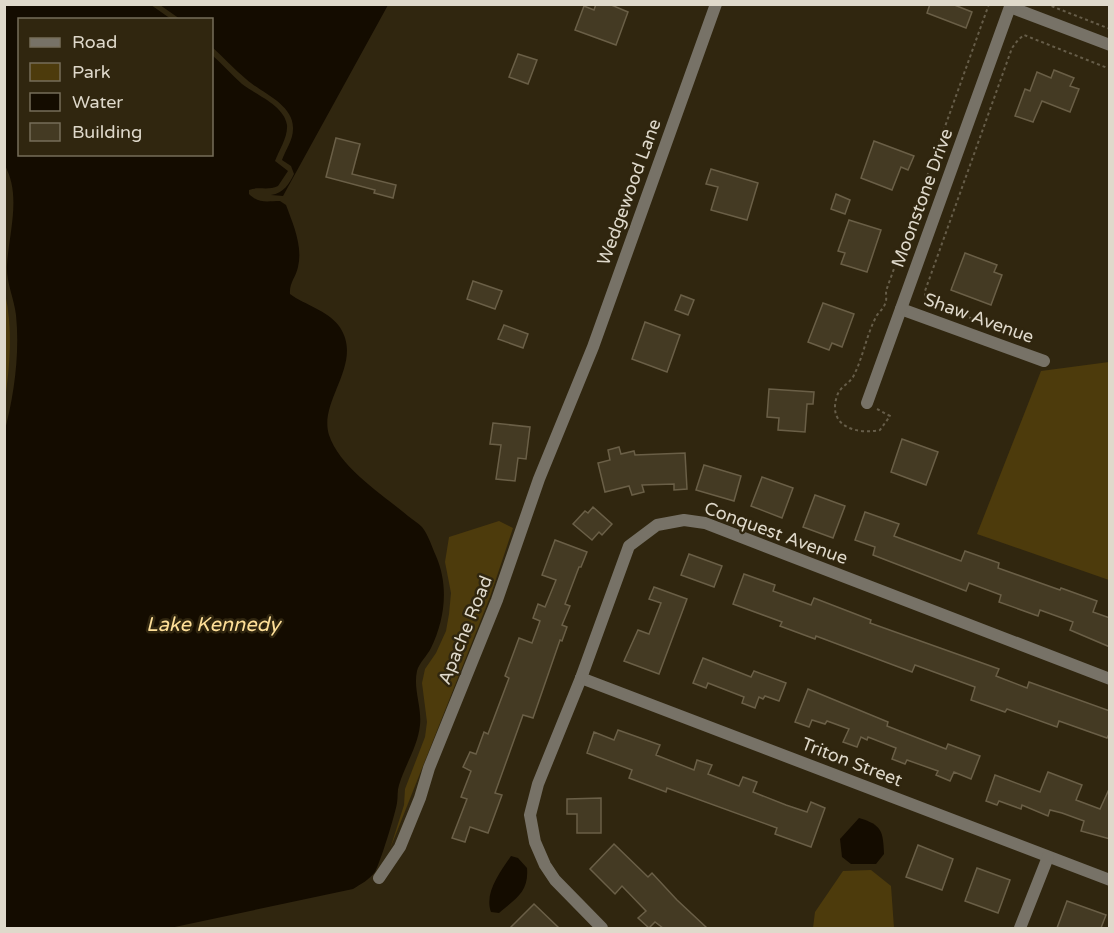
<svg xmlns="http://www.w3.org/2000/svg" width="1114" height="933" font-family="'Varela Round',sans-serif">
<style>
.green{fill:#4d3b0c}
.water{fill:#140c00}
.building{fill:#443a23;stroke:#6a5f47;stroke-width:1.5}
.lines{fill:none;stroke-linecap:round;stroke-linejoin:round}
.path{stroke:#665d49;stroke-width:2;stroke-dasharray:3 3;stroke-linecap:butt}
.street{stroke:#777267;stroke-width:12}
.labels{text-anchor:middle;stroke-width:5;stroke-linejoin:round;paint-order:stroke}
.street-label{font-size:18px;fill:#dfd9cb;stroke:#30260f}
.water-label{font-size:20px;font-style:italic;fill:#fedf98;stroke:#30260f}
</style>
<rect width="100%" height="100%" fill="#30260f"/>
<g class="green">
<path d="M5,293C13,329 10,364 5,400Z"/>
<path d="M1109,362H1110L1109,580L977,534L1041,371Z"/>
<path d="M499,521L513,528L490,597L390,849L404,805L405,789L425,737L427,722L422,683L425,669L436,653L446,631L449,614L451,593L445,562L449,537Z"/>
<path d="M871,870L891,886L894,928H813L815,912L843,871Z"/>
</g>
<g class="water">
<path d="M5,4L151,5L171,19L20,20V154H212V55C222,64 232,75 242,84C256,95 284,105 287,125C288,137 279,150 275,161L288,171L278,186C268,191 258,186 249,190V194C259,204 267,201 280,201L286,205C293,224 303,246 298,267C296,277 289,283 290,294C305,305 327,310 339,326C365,363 318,400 329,435C340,468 382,494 408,516C412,519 418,523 422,527C428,534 432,547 436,556C449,586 445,619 431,648C427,656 419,663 417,671C413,689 422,707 420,725C418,746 405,765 399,785C397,791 398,797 397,803C395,815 380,863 375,872C369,880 361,884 353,889L170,928H5L4,434C14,396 20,354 16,315C14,298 6,282 7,265C9,232 22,194 4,164Z"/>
<path d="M160,5H388L283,196L271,195C284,193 289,184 294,174L291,166L282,160C286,149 293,140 293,129C294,104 261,93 246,79C234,69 223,57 212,47V20L180,19Z"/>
<path d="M859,818C882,825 883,831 884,854L876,864H851L842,857L840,839Z"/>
<path d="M511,856L518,858L527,868C529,892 516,898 499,913L491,912C484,893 500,872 511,856Z"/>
</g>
<g class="building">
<path d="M596,4H609L628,12L616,45L575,30L584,6L594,10Z"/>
<path d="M930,4H952L972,12L966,28L927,13Z"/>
<path d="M518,54L537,60L528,84L509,77Z"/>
<path d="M1054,70L1074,78L1070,86L1079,89L1070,112L1042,101L1033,122L1015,116L1025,89L1030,91L1037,72L1051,78Z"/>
<path d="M336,138L360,144L352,174L396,185L393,198L374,193L375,190L326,177Z"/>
<path d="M874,141L914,156L908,170L901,167L892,190L861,178Z"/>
<path d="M711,169L758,183L747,220L711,210L718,187L706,184Z"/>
<path d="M836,194L850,200L845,214L831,209Z"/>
<path d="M849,220L881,230L867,272L841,264L845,253L838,251Z"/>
<path d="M965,253L997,265L994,272L1002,275L991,305L951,290Z"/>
<path d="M473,281L502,291L495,309L467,299Z"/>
<path d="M681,295L694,300L688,315L675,310Z"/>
<path d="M823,303L854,314L842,347L832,343L829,350L808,342Z"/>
<path d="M645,322L680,335L667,372L632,359Z"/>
<path d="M504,325L528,334L523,348L498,339Z"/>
<path d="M769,389L814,392L813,404H807L805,432L778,430L779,418L767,417Z"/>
<path d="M493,423L530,427L526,459L518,458L515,481L496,479L501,445L490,444Z"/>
<path d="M902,439L938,452L926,485L891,472Z"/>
<path d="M619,447L621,454L634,451L635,455L685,453L687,489L674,490V484L642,485L644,492L632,495L629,486L605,492L598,463L610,460L608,450Z"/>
<path d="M704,465L741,476L734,501L696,490Z"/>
<path d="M762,477L793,488L782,518L751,506Z"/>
<path d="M815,495L845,506L833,538L803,527Z"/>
<path d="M593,507L612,524L602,535L599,532L592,540L573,524L585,511L588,513Z"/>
<path d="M865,512L899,524L894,536L961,561L965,551L999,563L998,568L1060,590L1061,588L1097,601L1093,612L1110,618V647L1070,630L1073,622L1040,610L1038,616L999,602L1001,595L969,583L966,591L873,555L875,547L855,540Z"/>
<path d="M555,540L587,552L581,567H579L565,604L570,606L562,625L567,627L562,641L560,640L533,718L523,715L495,793L502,795L488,833L470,827L465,842L452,838L467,799L461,797L471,771L463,767L470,752L476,754L484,732L488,734L509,678L505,676L519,638L532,643L540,621L533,618L538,604L545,607L556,580L542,575Z"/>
<path d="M689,554L722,566L714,587L681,575Z"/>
<path d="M744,574L775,585L773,591L811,605L814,598L871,620L870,623L999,669L996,676L1027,688L1029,682L1110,711V732L1107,738L1059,721L1057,727L1007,709L1005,712L971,700L975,687L915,665L912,672L816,636L815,639L780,626L782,622L733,604Z"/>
<path d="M654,587L687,599L659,674L624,661L638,630L649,634L661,603L649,599Z"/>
<path d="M703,658L751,677L754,671L786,683L779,701L765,696L763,699L759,697L755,708L742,703L744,697L708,683L706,688L693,683Z"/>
<path d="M808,689L888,722L887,726L946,749L948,744L980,756L971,779L954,772L950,781L936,775L938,771L907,760L905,764L892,759L896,748L868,737L867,740L861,737L857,747L843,742L849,729L827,721L825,724L812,720L809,727L795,722Z"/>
<path d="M618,730L660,745L656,755L694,770L697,760L712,765L708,774L739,786L743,777L757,782L753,792L786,805L807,812L811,802L825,808L811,847L775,834L777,828L667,788L666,792L629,778L632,770L587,753L594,732L614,740Z"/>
<path d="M1048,772L1082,785L1076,800L1100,809L1110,787V839L1081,831L1084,821L1062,813L1050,810L1048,816L1022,805L1021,809L999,801L997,805L986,801L995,775L1040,792Z"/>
<path d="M601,798V833H577V814H567V799Z"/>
<path d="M614,844L648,877L652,873L677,900L707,928H663L655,922L649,928L638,918L646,911L622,886L615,894L590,869Z"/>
<path d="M918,845L953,859L942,890L906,877Z"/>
<path d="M977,868L1010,880L998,913L965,901Z"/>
<path d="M1067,901L1106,915L1101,928H1057Z"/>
<path d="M534,904L559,928H510Z"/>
</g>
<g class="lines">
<g class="path">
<path d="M1046,4L1110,29"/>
<path d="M1018,339L1019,335L928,303L925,299V291L1012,48L1018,40L1024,35L1110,69"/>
<path d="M877,409L890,416L880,430C856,435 827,426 837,396C840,386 850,384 854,375C863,357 866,337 875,319C877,313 883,310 885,304C887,300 886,295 886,291L989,4"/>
</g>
<g class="street">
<path d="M1010,7L1110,45"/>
<path d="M901,309L1044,361"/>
<path d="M867,403L1011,4"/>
<path d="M581,678L1110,880"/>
<path d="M379,878L400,847L420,798L429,768L497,600L539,479L593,347L716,4"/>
<path d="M602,928L555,880L545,865L535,842L530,815L538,784L581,678L629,546L657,525L684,520L705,523L1110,679"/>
<path d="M1020,928L1048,857"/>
</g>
</g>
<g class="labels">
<g class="street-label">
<text transform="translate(629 192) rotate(-70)" y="6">Wedgewood Lane</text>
<text transform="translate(922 198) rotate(-70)" y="6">Moonstone Drive</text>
<text transform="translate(979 318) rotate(20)" y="6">Shaw Avenue</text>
<text transform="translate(776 533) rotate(20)" y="6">Conquest Avenue</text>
<text transform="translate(465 630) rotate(-68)" y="6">Apache Road</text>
<text transform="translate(852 762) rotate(21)" y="6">Triton Street</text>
</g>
<g class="water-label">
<text x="213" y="631">Lake Kennedy</text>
</g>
</g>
<rect width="1114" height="933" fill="none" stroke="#dfd9cb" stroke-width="12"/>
<rect x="18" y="18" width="195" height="138" fill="#30260f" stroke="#766e5a" stroke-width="1.5"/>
<rect x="30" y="38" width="30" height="9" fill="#777267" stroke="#766e5a" stroke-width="1.5"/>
<text x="72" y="48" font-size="18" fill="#dfd9cb">Road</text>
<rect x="30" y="63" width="30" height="18" fill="#4d3b0c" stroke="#766e5a" stroke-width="1.5"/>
<text x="72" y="78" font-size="18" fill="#dfd9cb">Park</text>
<rect x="30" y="93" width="30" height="18" fill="#140c00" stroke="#766e5a" stroke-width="1.5"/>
<text x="72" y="108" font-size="18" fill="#dfd9cb">Water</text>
<rect x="30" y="123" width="30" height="18" fill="#443a23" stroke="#766e5a" stroke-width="1.5"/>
<text x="72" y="138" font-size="18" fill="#dfd9cb">Building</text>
</svg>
